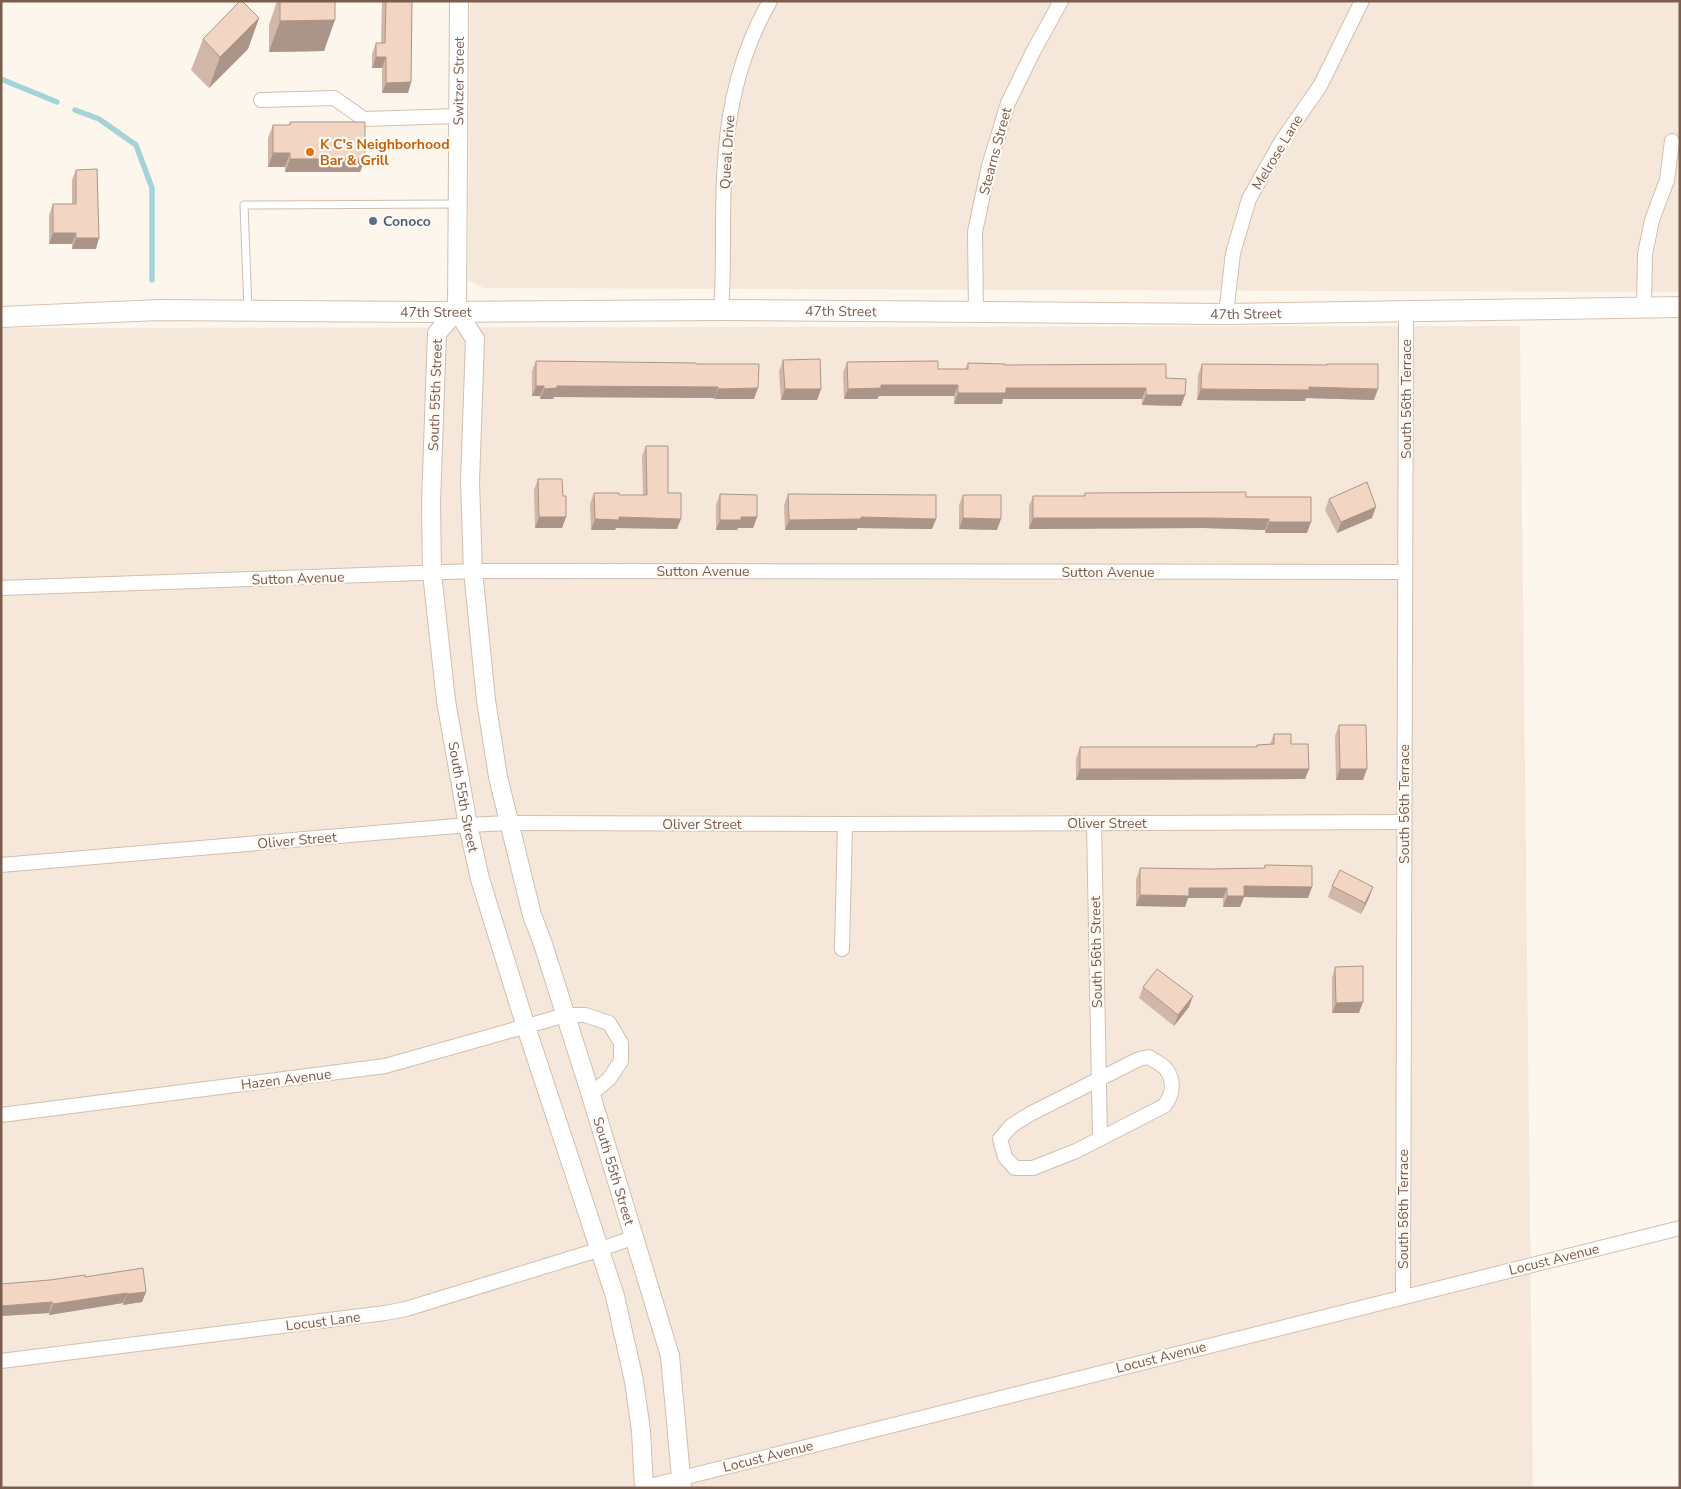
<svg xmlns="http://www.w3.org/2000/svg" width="1681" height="1489" font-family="'Nunito Sans',sans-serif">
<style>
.residential{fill:#f5e8da}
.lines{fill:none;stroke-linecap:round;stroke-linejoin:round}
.stream{stroke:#a5d3da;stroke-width:5.5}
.service-casing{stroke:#d1beb0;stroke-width:9}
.minor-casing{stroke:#d1beb0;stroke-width:16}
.tertiary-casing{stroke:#d1beb0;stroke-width:20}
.secondary-casing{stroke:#d6c0b0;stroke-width:22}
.service{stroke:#fff;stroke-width:7}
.minor{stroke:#fff;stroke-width:14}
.tertiary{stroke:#fff;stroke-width:18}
.secondary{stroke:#fff;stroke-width:20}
.wall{fill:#d1b7a8}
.shaded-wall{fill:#aa9588}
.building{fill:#f3d5c3;stroke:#aa9588}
.food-dot{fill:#e8710a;stroke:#fffaf3;stroke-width:2}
.service-dot{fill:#5c6f8a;stroke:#fffaf3;stroke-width:2}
.labels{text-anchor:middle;stroke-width:4.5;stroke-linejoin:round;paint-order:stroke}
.street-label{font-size:14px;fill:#7a5c4d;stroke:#fffaf3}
.food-label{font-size:14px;font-weight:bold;fill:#c56008;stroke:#fffaf3;text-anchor:start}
.service-label{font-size:14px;font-weight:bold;fill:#4e5e75;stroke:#fffaf3;text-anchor:start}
</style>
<rect width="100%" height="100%" fill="#fdf6ec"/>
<g class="residential">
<path d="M470,1H1680V292L483,288L468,280Z"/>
<path d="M1520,326L1533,1488H1V328Z"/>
</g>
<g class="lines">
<g class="stream">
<path d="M1,79L57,102"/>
<path d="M75,110L99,119L136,145L152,188V280"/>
</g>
<defs>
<path id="service" d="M248,309L244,205L457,204"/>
<g id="minor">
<path d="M261,100L334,98L364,119L458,116"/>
<path d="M1644,308L1645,254L1652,220L1667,180L1672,141"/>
<path d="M721,310C725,261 721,211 725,162C728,106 742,50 770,1"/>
<path d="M976,313L975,232L989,166L1008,103L1034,50L1061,1"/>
<path d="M1226,314L1233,253L1249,199L1281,142L1320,86L1362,1"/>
<path d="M1,588L473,571L1405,572"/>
<path d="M1094,824L1100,1139"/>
<path d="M1,865L468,825L508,823L845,824L1404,822"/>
<path d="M842,949L845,824"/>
<path d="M1149,1057C1154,1061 1162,1064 1166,1069C1175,1081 1173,1095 1164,1106L1076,1151L1033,1168H1015L1005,1157L1000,1139L1011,1126L1030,1114L1139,1059Z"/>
<path d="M1,1115L385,1066L566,1015H585L609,1023L621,1043V1061L609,1079L596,1090L590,1092"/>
<path d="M1403,1297L1406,312"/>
<path d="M1,1361L385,1313L406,1309L598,1250L635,1237"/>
<path d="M642,1488L1680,1228"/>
</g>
<g id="tertiary">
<path id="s1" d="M457,311L437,333L431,503L432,573L446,701L468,825L480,879L526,1027L615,1296L634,1381L641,1431L644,1488"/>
<path id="s2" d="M457,311L475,339L470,482L473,571L486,700L498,777L532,915L543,944L590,1092L670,1356L682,1488"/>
<path id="s3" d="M457,311L459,1"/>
</g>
<g id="secondary">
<path id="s4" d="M1,317L159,310L425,312L721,310L1226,314L1680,307"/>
</g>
</defs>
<use href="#service" class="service-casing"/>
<use href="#minor" class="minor-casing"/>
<use href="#tertiary" class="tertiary-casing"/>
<use href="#secondary" class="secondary-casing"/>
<use href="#service" class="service"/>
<use href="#minor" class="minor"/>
<use href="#tertiary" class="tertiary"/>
<use href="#secondary" class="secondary"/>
</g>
<g class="wall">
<path d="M277,1H335L324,51L269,52V25Z"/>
<path d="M382,1H412L411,82L408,93H382V68H372V54L376,43H381Z"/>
<path d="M259,18L248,49L209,88L191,70L203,39Z"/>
<path d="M290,122L365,159L360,172H285V167H268V138L273,125H289Z"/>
<path d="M76,170L96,249H72V244H49V215L53,204H72V180Z"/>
<path d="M783,360L821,389L817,400H781L779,371Z"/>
<path d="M536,361L696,364L754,399H714V398L554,397L553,399H540V396H532V371Z"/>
<path d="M847,362L938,369H965L968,363L1005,365L1166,378L1185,395L1181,406L1142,405V399H1003L1002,404H954V396H879L877,399H844L843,373Z"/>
<path d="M1202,364L1326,365L1327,364L1374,400L1306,398L1305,401L1197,400L1198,375Z"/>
<path d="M646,446L668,493L677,529L616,528L615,530H591L590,504L594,493L619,495H643L642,456Z"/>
<path d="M538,479L563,496L566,517L562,528H535L534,490Z"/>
<path d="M1085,493L1246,497L1307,533H1265V530L1204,528L1029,529V506L1033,496H1084Z"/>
<path d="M720,494L757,517L753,528H738L737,530H716V505Z"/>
<path d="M788,494L936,519L932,529L857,528V530H785L784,505Z"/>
<path d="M963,495L997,530L959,529V505Z"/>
<path d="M1329,499L1372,518L1337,533L1325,510Z"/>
<path d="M1339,725L1363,780H1336L1335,736Z"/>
<path d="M1274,734L1291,744L1309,769L1305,779L1076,780V758L1080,747H1256L1257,745L1270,744Z"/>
<path d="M1265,865L1312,887L1308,898L1244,897L1240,907H1223V898H1188L1185,907L1136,906V879L1140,868L1210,869L1264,868Z"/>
<path d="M1332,886L1369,898L1361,914L1328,897Z"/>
<path d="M1335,967L1359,1013H1332V978Z"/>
<path d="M1143,987L1189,1007L1174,1026L1139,998Z"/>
<path d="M85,1277L146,1292L142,1302L123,1305V1303L49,1315V1313L1,1316Z"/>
</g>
<g class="shaded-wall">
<path d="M259,18L248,49L209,88L220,57Z"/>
<path d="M335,20L324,51L269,52L280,21Z"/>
<path d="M376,57H386L382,68H372Z"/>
<path d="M411,82L408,93H382L386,83Z"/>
<path d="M273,153H290L285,167H268Z"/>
<path d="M290,159H365L360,172H285Z"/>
<path d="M53,233H76L72,244H49Z"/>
<path d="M76,238H99L96,249H72Z"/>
<path d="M881,385H958L954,396H879L877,399H844L848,389Z"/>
<path d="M536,386H544L540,396H532Z"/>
<path d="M557,386L718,387L714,398L554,397L553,399H540L544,389Z"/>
<path d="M1309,387L1378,389L1374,400L1306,398L1305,401L1197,400L1201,389Z"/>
<path d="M758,388L754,399H714L718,389Z"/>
<path d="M1006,388H1146L1142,399H1003L1002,404H954L958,393Z"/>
<path d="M785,389H821L817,400H781Z"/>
<path d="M1146,395H1185L1181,406L1142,405Z"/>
<path d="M1376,507L1372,518L1337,533L1341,522Z"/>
<path d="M539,517H566L562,528H535Z"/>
<path d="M619,517L681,519L677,529L616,528L615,530H591L595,519Z"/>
<path d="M741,517H757L753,528H738L737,530H716L720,520Z"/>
<path d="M861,517L936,519L932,529L857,528V530H785L789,520Z"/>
<path d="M963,518L1001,519L997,530L959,529Z"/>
<path d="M1033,518H1208L1269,519L1265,530L1204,528L1029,529Z"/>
<path d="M1269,522H1311L1307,533H1265Z"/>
<path d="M1080,769H1309L1305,779L1076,780Z"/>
<path d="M1340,769H1367L1363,780H1336Z"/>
<path d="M1244,886L1312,887L1308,898L1244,897L1240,907H1223L1227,896Z"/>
<path d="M1373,887L1369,898L1361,914L1365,903Z"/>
<path d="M1189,888H1227L1223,898H1188L1185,907L1136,906L1140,895Z"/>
<path d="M1193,996L1189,1007L1174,1026L1178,1015Z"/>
<path d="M1363,1002L1359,1013H1332L1336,1003Z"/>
<path d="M146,1292L142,1302L123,1305L127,1294Z"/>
<path d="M127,1293L123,1303L49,1315L53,1304Z"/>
<path d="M52,1302L49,1313L1,1316V1306Z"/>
</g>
<g class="building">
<path d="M240,1H242L259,18L220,57L203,39Z"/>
<path d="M280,1H335V20L280,21Z"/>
<path d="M386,1H412L411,82L386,83V57H376V43H385Z"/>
<path d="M290,122H365V159H290V153H273V125H290Z"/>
<path d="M97,169L99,238H76V233H53V204H76V170Z"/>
<path d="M820,359L821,389H785L783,360Z"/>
<path d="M536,361L696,363V364H759L758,388L718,389V387L557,386V388L544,389V386H536Z"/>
<path d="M938,361V369H968V363L1005,364V365L1166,364V378L1186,379L1185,395H1146V388H1006V393H958V385H881V388L848,389L847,362Z"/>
<path d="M1202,364L1327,365V364H1378V389L1309,387V390L1201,389Z"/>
<path d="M646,446H668V493H681V519L619,517V520L595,519L594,493H619V495H647Z"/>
<path d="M538,479H562L563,496H566V517H539Z"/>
<path d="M1367,482L1376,507L1341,522L1329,499Z"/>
<path d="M1246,492V497H1311V522H1269V519L1208,518H1033V496H1085V493Z"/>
<path d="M720,494L757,495V517H741V520H720Z"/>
<path d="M788,494L936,495V519L861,517V519L789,520Z"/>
<path d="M963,495H1001V519L963,518Z"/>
<path d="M1339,725H1366L1367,769H1340Z"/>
<path d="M1274,734H1291V744H1308L1309,769H1080V747H1257V745L1274,744Z"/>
<path d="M1265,865L1312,866V887L1244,886V896H1227V888H1189V896L1140,895V868L1210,869L1265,868Z"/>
<path d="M1340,870L1373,887L1365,903L1332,886Z"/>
<path d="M1363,966V1002L1336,1003L1335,967Z"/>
<path d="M1157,969L1193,996L1178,1015L1143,987Z"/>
<path d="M143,1268L146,1292L127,1294V1293L53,1304L52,1302L1,1306V1284L50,1280L85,1275V1277Z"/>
</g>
<circle class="food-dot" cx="310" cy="152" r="5"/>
<circle class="service-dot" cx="373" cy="221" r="5"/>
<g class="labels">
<g class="street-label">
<text dy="5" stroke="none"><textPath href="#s3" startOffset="230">Switzer Street</textPath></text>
<text transform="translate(995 151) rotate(-75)" y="5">Stearns Street</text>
<text transform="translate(727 152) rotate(-86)" y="5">Queal Drive</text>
<text transform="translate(1277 152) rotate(-59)" y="5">Melrose Lane</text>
<text dy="5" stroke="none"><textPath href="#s4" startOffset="435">47th Street</textPath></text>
<text dy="5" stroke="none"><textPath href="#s4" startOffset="840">47th Street</textPath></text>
<text dy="5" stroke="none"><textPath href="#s4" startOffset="1245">47th Street</textPath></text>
<text transform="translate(435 395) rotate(-88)" y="5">South 55th Street</text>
<text transform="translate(1406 399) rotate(-90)" y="5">South 56th Terrace</text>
<text x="703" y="576">Sutton Avenue</text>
<text x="1108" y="577">Sutton Avenue</text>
<text transform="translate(298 578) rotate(-2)" y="5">Sutton Avenue</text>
<text dy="5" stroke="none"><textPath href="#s1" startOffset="496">South 55th Street</textPath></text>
<text transform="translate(1404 804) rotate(-90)" y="5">South 56th Terrace</text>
<text x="1107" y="828">Oliver Street</text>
<text x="702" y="829">Oliver Street</text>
<text transform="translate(297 840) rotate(-5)" y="5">Oliver Street</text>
<text transform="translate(1096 952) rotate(-91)" y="5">South 56th Street</text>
<text transform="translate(286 1079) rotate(-7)" y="5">Hazen Avenue</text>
<text dy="5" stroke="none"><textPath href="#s2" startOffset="884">South 55th Street</textPath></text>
<text transform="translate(1403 1209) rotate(-90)" y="5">South 56th Terrace</text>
<text transform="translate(1554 1259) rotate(-14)" y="5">Locust Avenue</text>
<text transform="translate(323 1321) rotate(-7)" y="5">Locust Lane</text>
<text transform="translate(1161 1357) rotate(-14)" y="5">Locust Avenue</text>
<text transform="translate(768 1456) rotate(-14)" y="5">Locust Avenue</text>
</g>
<g class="food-label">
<text x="320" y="149">K C's Neighborhood<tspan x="320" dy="16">Bar &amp; Grill</tspan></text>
</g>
<g class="service-label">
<text x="383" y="226">Conoco</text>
</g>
</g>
<rect width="1681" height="1489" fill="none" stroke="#7a5c4d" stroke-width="5"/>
</svg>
